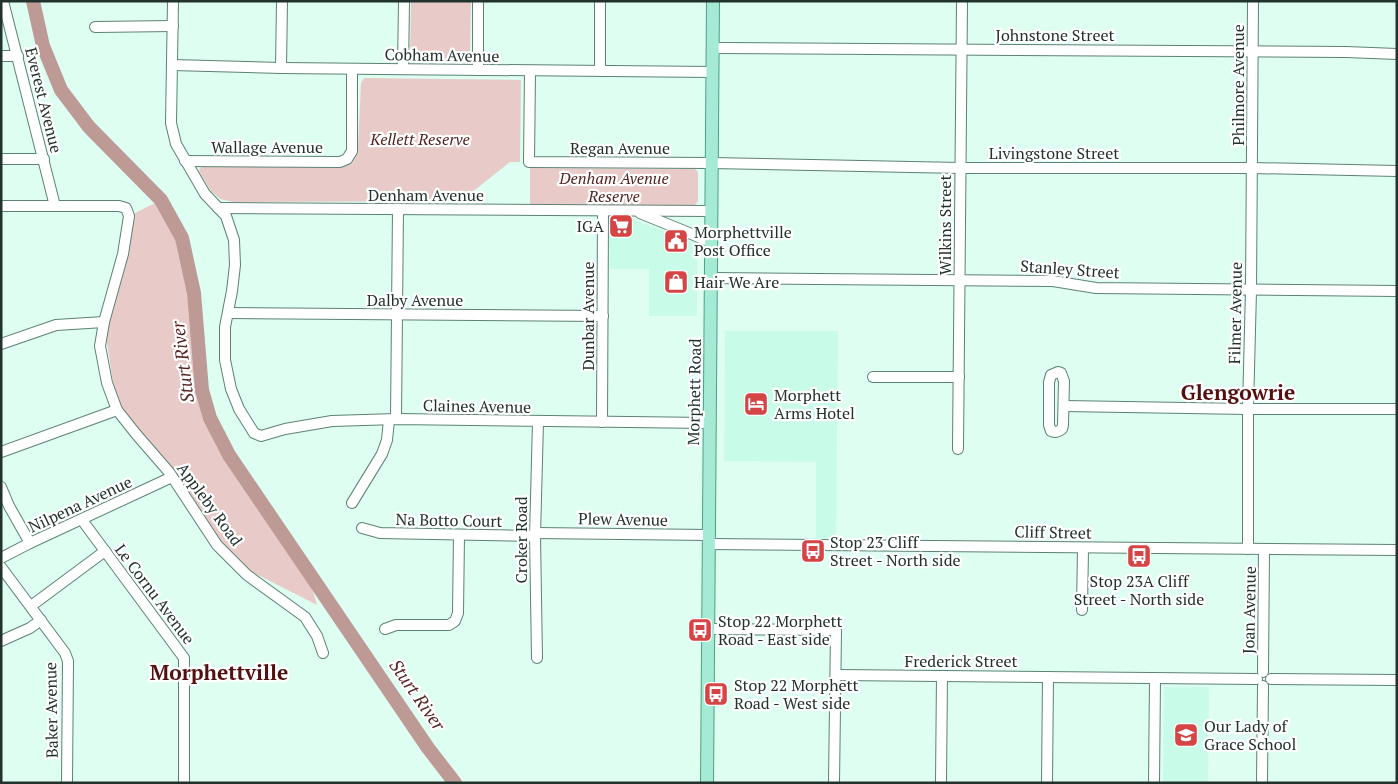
<svg xmlns="http://www.w3.org/2000/svg" width="1398" height="784" font-family="'PT Serif',serif">
<style>
.built{fill:#c8fbe8}
.green{fill:#e8cbc8}
.lines{fill:none;stroke-linecap:round;stroke-linejoin:round}
.river{stroke:#be9a97;stroke-width:14}
.minor-casing{stroke:#5c8274;stroke-width:12}
.major-casing{stroke:#4fa086;stroke-width:14}
.minor{stroke:#fff;stroke-width:10}
.major{stroke:#a4ead4;stroke-width:12}
.labels{text-anchor:middle;stroke-width:4.5;stroke-linejoin:round;paint-order:stroke}
.street-label{font-size:16px;fill:#22322c;stroke:#fff}
.park-label{font-size:16px;font-style:italic;fill:#542321;stroke:#fff}
.poi-label{font-size:16px;fill:#22322c;stroke:#fff;text-anchor:start}
.water-label{font-size:18px;font-style:italic;fill:#572524;stroke:#fff}
.district-label{font-size:21px;font-weight:bold;fill:#540f11;stroke:#fff}
</style>
<rect width="100%" height="100%" fill="#ddfef1"/>
<g class="built">
<path d="M611,217H627L697,244V316H649V269H610L609,219Z"/>
<path d="M725,331H838L836,538H816V462L724,461Z"/>
<path d="M1164,687H1209L1208,783H1163Z"/>
</g>
<g class="green">
<path d="M411,1H471L470,56L466,61H415L410,57Z"/>
<path d="M364,78L521,80L520,162H510L461,201L233,202L220,199L210,190L199,171L200,168L203,166L344,167L353,160L358,148L361,83Z"/>
<path d="M530,168L695,169L698,172V201L695,205L530,206Z"/>
<path d="M161,200L182,238L194,293L202,390L210,418L229,455L306,569L317,605L236,564L117,410L104,322L129,216Z"/>
</g>
<g class="lines">
<path class="river" d="M33,1L43,46L61,90L89,127L161,200L182,238L194,293L202,390L210,418L229,455L428,748L455,783"/>
<defs>
<g id="minor">
<path d="M3,1L55,206"/>
<path d="M173,1L171,123L176,144L205,194L226,216L234,240L235,265L232,291L225,327V360L231,389L239,409L254,433L261,436L285,429L332,421L396,419L709,423"/>
<path d="M95,27L173,26"/>
<path d="M712,48L1346,52L1397,54"/>
<path d="M1,56H18"/>
<path d="M172,65L281,68L712,72"/>
<path d="M281,68L282,1"/>
<path d="M403,69L404,1"/>
<path d="M478,70V1"/>
<path d="M530,71L529,162L711,163L961,168H1252L1397,171"/>
<path d="M600,71V1"/>
<path d="M1,159H44"/>
<path d="M185,161L340,162L347,159L352,151V69"/>
<path d="M1,206H119L126,208L129,216L123,254L104,322L100,346L107,383L117,410L136,434L169,472L217,545L247,575L305,617L317,636L323,653"/>
<path d="M218,208L710,211"/>
<path d="M640,213L711,242"/>
<path d="M711,278L1053,281L1096,288L1397,291"/>
<path d="M228,313L603,316"/>
<path d="M1,344L56,325L104,322"/>
<path d="M1058,372L1061,373L1064,381L1063,425L1062,429C1058,432 1055,433 1051,431L1049,425V382L1051,375Z"/>
<path d="M873,377H959"/>
<path d="M1064,406L1248,409H1397"/>
<path d="M396,419L398,209"/>
<path d="M602,422L603,211"/>
<path d="M958,449L962,1"/>
<path d="M1,452L117,410"/>
<path d="M1,487L9,506L30,543"/>
<path d="M352,503L382,454L387,440L389,420"/>
<path d="M82,520L184,658V783"/>
<path d="M362,528L380,533L535,536"/>
<path d="M535,533L709,535"/>
<path d="M709,544L1397,550"/>
<path d="M1248,549V409L1251,290L1253,1"/>
<path d="M1,558L30,543L172,477"/>
<path d="M1,567L65,653L68,661L67,783"/>
<path d="M31,606L105,551"/>
<path d="M1082,610L1083,548"/>
<path d="M385,629L396,625H449L455,621L458,613L459,535"/>
<path d="M709,629L836,630L834,783"/>
<path d="M1,641L30,628L41,620"/>
<path d="M537,658L535,536L538,422"/>
<path d="M1263,672L1264,549"/>
<path d="M836,675L1257,679"/>
<path d="M1271,679L1397,680"/>
<path d="M941,783L942,676"/>
<path d="M1047,783L1048,677"/>
<path d="M1154,783L1155,678"/>
<path d="M1262,783L1263,686"/>
</g>
<path id="major" d="M707,783L713,1"/>
</defs>
<use href="#minor" class="minor-casing"/>
<use href="#major" class="major-casing"/>
<use href="#minor" class="minor"/>
<use href="#major" class="major"/>
</g>
<defs>
<symbol id="supermarket-square" viewBox="-11 -11 22 22"><rect x="-9" y="-9" width="18" height="18" rx="4" fill="#d54546" stroke="#fff"/><path d="M-6-5.5h2.5l.6 2H6L4.5 2H-2.5L-4.4-4H-6ZM-1.5 3.2a1.3 1.3 0 1 0 .1 0ZM3 3.2a1.3 1.3 0 1 0 .1 0Z" fill="#fff"/></symbol>
<symbol id="civic-square" viewBox="-11 -11 22 22"><rect x="-9" y="-9" width="18" height="18" rx="4" fill="#d54546" stroke="#fff"/><path d="M-.6-6.5H3V-4.5H.6V-3L4-1V1h2V6H-6V1h2V-1L-.6-3ZM-1.2 2.5V6h2.4V2.5Z" fill="#fff"/></symbol>
<symbol id="shop-square" viewBox="-11 -11 22 22"><rect x="-9" y="-9" width="18" height="18" rx="4" fill="#d54546" stroke="#fff"/><path d="M-5-2.5h2.3a2.7 3.5 0 0 1 5.4 0H5L5.5 6h-11ZM-1.5-2.5h3a1.5 2.3 0 0 0-3 0Z" fill="#fff"/></symbol>
<symbol id="hotel-square" viewBox="-11 -11 22 22"><rect x="-9" y="-9" width="18" height="18" rx="4" fill="#d54546" stroke="#fff"/><path d="M-6-4.5h1.5V1H6V5H4.5V3h-9V5H-6ZM-4 0a1.8 1.8 0 1 1 3.6 0ZM.5 0V-2.5h3Q6-2.5 6 0Z" fill="#fff"/></symbol>
<symbol id="bus-square" viewBox="-11 -11 22 22"><rect x="-9" y="-9" width="18" height="18" rx="4" fill="#d54546" stroke="#fff"/><path d="M-5-6H5V4H4V6H2V4H-2V6H-4V4H-5ZM-3.5-4V0h7V-4ZM-3.5 1.2v1.5H-2V1.2ZM2 1.2v1.5H3.5V1.2Z" fill="#fff"/></symbol>
<symbol id="school-square" viewBox="-11 -11 22 22"><rect x="-9" y="-9" width="18" height="18" rx="4" fill="#d54546" stroke="#fff"/><path d="M0-5L7-2L0 1L-7-2ZM-4 1L0 2.5L4 1V4Q0 6-4 4Z" fill="#fff"/></symbol>
</defs>
<g fill-rule="evenodd">
<use href="#supermarket-square" x="607" y="212" width="28" height="28"/>
<use href="#civic-square" x="662" y="227" width="28" height="28"/>
<use href="#shop-square" x="662" y="268" width="28" height="28"/>
<use href="#hotel-square" x="742" y="390" width="28" height="28"/>
<use href="#bus-square" x="799" y="537" width="28" height="28"/>
<use href="#bus-square" x="1125" y="542" width="28" height="28"/>
<use href="#bus-square" x="686" y="616" width="28" height="28"/>
<use href="#bus-square" x="702" y="680" width="28" height="28"/>
<use href="#school-square" x="1172" y="721" width="28" height="28"/>
</g>
<g class="labels">
<g class="street-label">
<text x="1055" y="41">Johnstone Street</text>
<text transform="translate(442 55) rotate(1)" y="6">Cobham Avenue</text>
<text transform="translate(1238 85) rotate(-90)" y="6">Philmore Avenue</text>
<text transform="translate(44 100) rotate(76)" y="6">Everest Avenue</text>
<text x="267" y="153">Wallage Avenue</text>
<text x="620" y="154">Regan Avenue</text>
<text x="1054" y="159">Livingstone Street</text>
<text x="426" y="201">Denham Avenue</text>
<text transform="translate(945 225) rotate(-90)" y="6">Wilkins Street</text>
<text transform="translate(1070 269) rotate(4)" y="6">Stanley Street</text>
<text x="415" y="306">Dalby Avenue</text>
<text transform="translate(1235 313) rotate(-89)" y="6">Filmer Avenue</text>
<text transform="translate(588 316) rotate(-90)" y="6">Dunbar Avenue</text>
<text transform="translate(694 392) rotate(-89)" y="6">Morphett Road</text>
<text transform="translate(477 406) rotate(1)" y="6">Claines Avenue</text>
<text transform="translate(80 504) rotate(-25)" y="6">Nilpena Avenue</text>
<text transform="translate(210 504) rotate(54)" y="6">Appleby Road</text>
<text transform="translate(623 519) rotate(1)" y="6">Plew Avenue</text>
<text transform="translate(449 520) rotate(1)" y="6">Na Botto Court</text>
<text transform="translate(1053 532) rotate(1)" y="6">Cliff Street</text>
<text transform="translate(521 540) rotate(-90)" y="6">Croker Road</text>
<text transform="translate(155 594) rotate(53)" y="6">Le Cornu Avenue</text>
<text transform="translate(1249 610) rotate(-89)" y="6">Joan Avenue</text>
<text x="961" y="667">Frederick Street</text>
<text transform="translate(51 710) rotate(-91)" y="6">Baker Avenue</text>
</g>
<g class="park-label">
<text x="420" y="145">Kellett Reserve</text>
<text x="614" y="184">Denham Avenue<tspan x="614" dy="18">Reserve</tspan></text>
</g>
<g class="poi-label">
<text x="604" y="232" text-anchor="end">IGA</text>
<text x="694" y="238">Morphettville<tspan x="694" dy="18">Post Office</tspan></text>
<text x="694" y="288">Hair We Are</text>
<text x="774" y="401">Morphett<tspan x="774" dy="18">Arms Hotel</tspan></text>
<text x="830" y="548">Stop 23 Cliff<tspan x="830" dy="18">Street - North side</tspan></text>
<text x="1139" y="587" text-anchor="middle">Stop 23A Cliff<tspan x="1139" dy="18">Street - North side</tspan></text>
<text x="718" y="627">Stop 22 Morphett<tspan x="718" dy="18">Road - East side</tspan></text>
<text x="734" y="691">Stop 22 Morphett<tspan x="734" dy="18">Road - West side</tspan></text>
<text x="1204" y="732">Our Lady of<tspan x="1204" dy="18">Grace School</tspan></text>
</g>
<g class="water-label">
<text transform="translate(183 362) rotate(-97)" y="6">Sturt River</text>
<text transform="translate(417 695) rotate(55)" y="6">Sturt River</text>
</g>
<g class="district-label">
<text x="1238" y="400">Glengowrie</text>
<text x="219" y="680">Morphettville</text>
</g>
</g>
<rect width="1398" height="784" fill="none" stroke="#22322c" stroke-width="5"/>
</svg>
